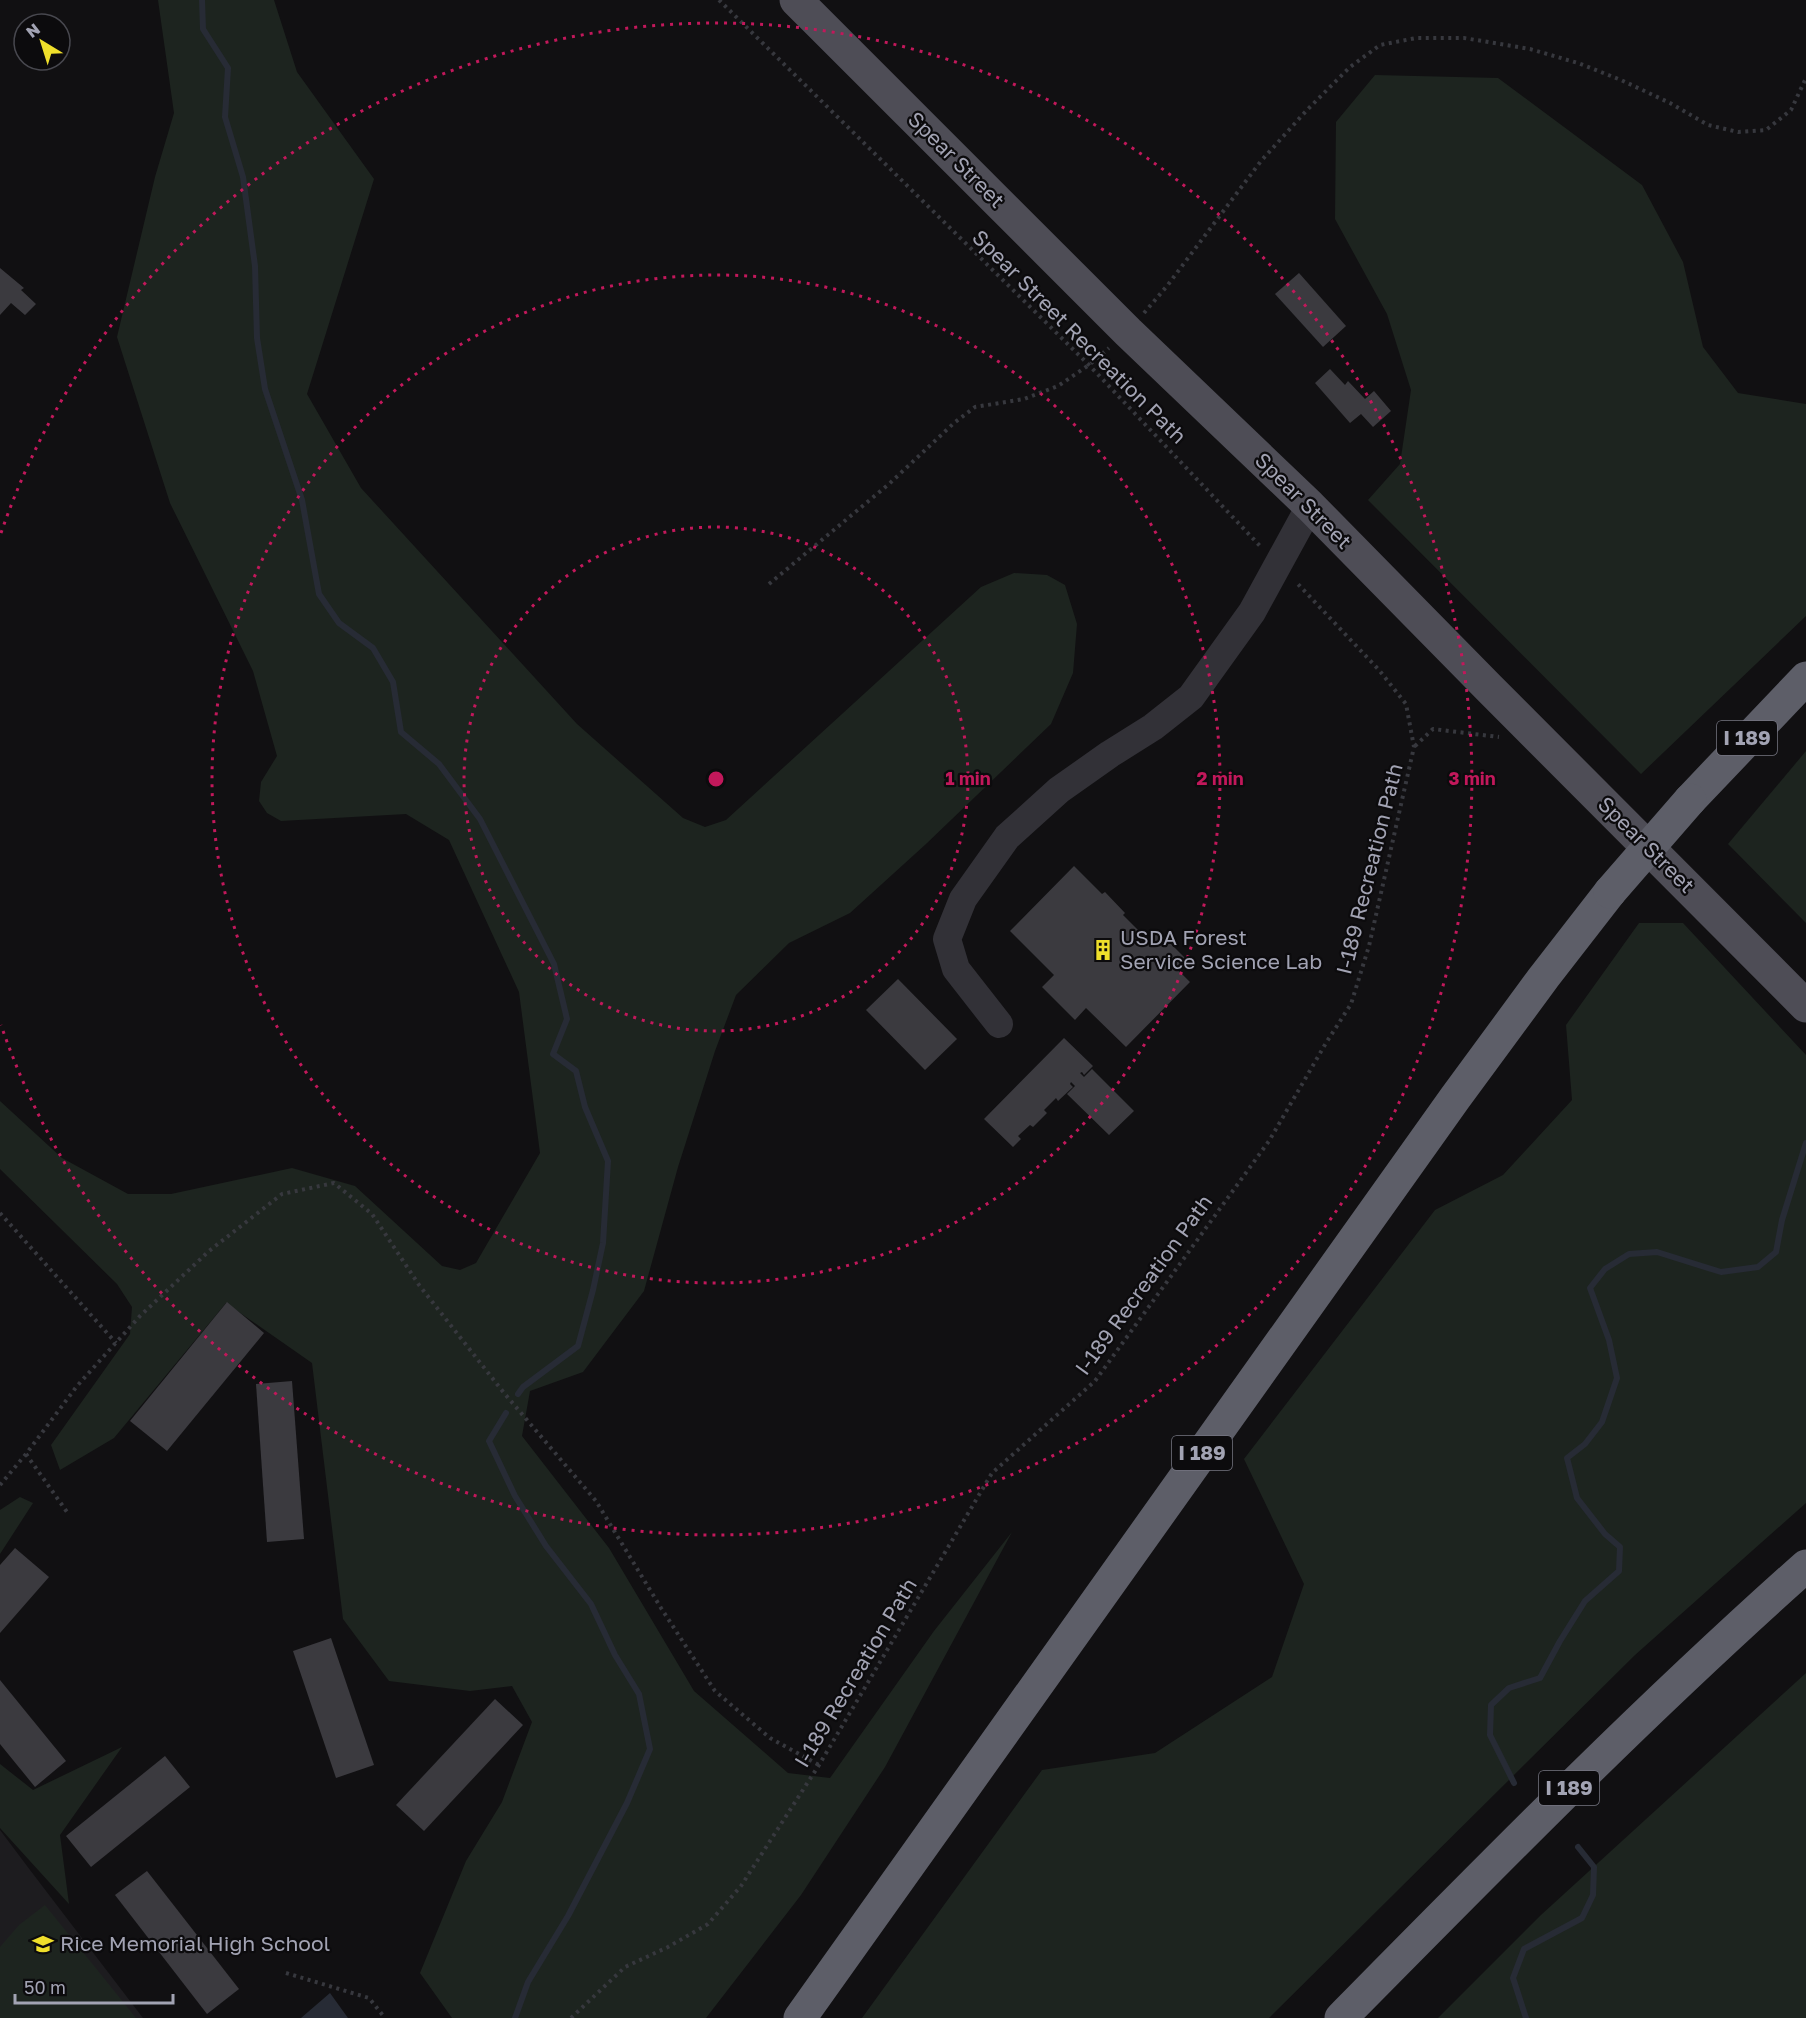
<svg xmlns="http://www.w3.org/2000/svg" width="1806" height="2018" font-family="'Golos Text',sans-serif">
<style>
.built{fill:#1d1c1f}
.green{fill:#1d241f}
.water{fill:#272b35}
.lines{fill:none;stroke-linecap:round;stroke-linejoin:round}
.stream{stroke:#272b35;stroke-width:6}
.building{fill:#3b3a3f}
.path{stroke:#37383e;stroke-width:4;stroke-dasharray:3 4.5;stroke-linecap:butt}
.minor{stroke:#323137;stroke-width:28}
.major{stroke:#4e4d56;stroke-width:33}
.highway{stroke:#5d5e68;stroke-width:33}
.highway-bridge{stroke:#5d5e68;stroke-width:33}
.ring{fill:none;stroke:#c2185b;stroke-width:3;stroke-dasharray:3 6}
.labels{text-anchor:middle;stroke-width:4.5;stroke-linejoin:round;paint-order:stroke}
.shield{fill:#0c0b0d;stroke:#757581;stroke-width:1.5}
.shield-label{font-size:20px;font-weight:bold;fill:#a2a3b3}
.street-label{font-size:21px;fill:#a2a3b3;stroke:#0c0b0d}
.poi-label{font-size:21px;fill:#a2a3b3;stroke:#0c0b0d;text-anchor:start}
.centre{fill:#c2185b;stroke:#0c0b0d;stroke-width:3}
.ring-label{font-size:18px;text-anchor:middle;font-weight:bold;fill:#c2185b;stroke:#0c0b0d;stroke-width:4.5;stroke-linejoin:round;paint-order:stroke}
</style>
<rect width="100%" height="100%" fill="#111012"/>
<path class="built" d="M0,1830L30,1870L143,2018H0Z"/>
<g class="green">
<path d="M158,0H274L297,72L374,179L307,394L361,488L577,724L683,818L705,827L726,820L981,587L1014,573L1047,575L1065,585L1077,624L1073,673L1051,724L926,844L850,913L789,943L736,995L715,1051L678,1167L644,1291L583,1372L530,1391L522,1436L609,1548L694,1691L788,1773L830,1778L934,1631L1012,1532L885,1767L801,1895L706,2018H452L420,1973L466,1861L502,1802L532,1722L512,1686L470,1691L389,1681L343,1619L312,1363L226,1303L114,1438L60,1470L51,1445L130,1334L132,1307L117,1284L0,1169V1101L62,1158L128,1194H171L292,1168L355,1186L442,1266L460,1270L476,1263L540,1153L519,992L449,840L406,814L281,821L267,813L259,801L261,782L277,756L253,671L170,503L117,337L155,177L174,113Z"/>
<path d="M1375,75L1498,78L1642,185L1683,262L1703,347L1738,393L1806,404V616L1641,774L1368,500L1400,464L1411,390L1387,314L1335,219L1336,122Z"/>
<path d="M1806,751V923L1728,844Z"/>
<path d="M1639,923H1683L1806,1055V1503L1635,1655L1269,2018H862L1042,1770L1155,1753L1272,1677L1304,1584L1244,1459L1435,1210L1503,1175L1572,1100L1566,1025Z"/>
<path d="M20,1497L33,1503L0,1554V1510Z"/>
<path d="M1806,1673V2018H1438L1541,1915Z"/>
<path d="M122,1747L60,1835L69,1904L0,1828V1764L33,1790Z"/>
<path d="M45,1905L136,2018H0V1947L19,1925Z"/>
</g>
<path class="water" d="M330,1993L348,2018H301Z"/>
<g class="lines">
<g class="stream">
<path d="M202,0L203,29L228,68L225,117L243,177L255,266L257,338L265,389L302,500L319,594L339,623L373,648L393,682L401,732L439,764L480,819L554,964L567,1019L553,1054L576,1071L585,1107L608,1161L603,1243L593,1290L578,1346L523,1387L518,1394"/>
<path d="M506,1413L489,1441L515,1496L546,1546L591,1604L615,1655L639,1694L650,1749L627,1803L568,1916L528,1982L515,2018"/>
<path d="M1514,1783L1490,1735L1491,1705L1509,1688L1540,1678L1560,1641L1585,1601L1619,1571L1620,1547L1605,1534L1577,1498L1567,1458L1585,1444L1602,1422L1617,1378L1609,1340L1590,1288L1605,1269L1629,1254L1657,1252L1721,1272L1758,1267L1776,1252L1782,1220L1806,1143"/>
<path d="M1526,2018L1513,1978L1524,1949L1582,1918L1593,1895L1594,1867L1578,1847"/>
</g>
</g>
<g class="building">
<path d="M0,268L24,288L21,290L36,304L25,315L11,303L0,315Z"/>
<path d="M1299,273L1346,326L1323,347L1275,294Z"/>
<path d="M1330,369L1345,385L1348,381L1365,399L1374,391L1391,411L1373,427L1361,414L1350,423L1315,383Z"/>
<path d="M1074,866L1102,894L1105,892L1125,913L1123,915L1148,940L1157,930L1187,960L1178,970L1190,982L1126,1047L1086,1008L1075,1020L1042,987L1054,975L1010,931Z"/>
<path d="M898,979L957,1039L925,1070L866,1010Z"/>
<path d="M1064,1038L1093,1066L1084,1075L1082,1072L1080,1073L1084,1077L1092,1069L1134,1111L1109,1135L1067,1094L1075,1086L1071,1082L1070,1084L1073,1087L1058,1101L1056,1098L1044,1110L1047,1113L1033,1127L1030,1125L1018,1136L1021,1139L1013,1147L984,1119Z"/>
<path d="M227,1302L264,1333L167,1451L130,1421Z"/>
<path d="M292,1381L304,1539L267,1542L256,1384Z"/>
<path d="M15,1548L49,1577L0,1633V1565Z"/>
<path d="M331,1638L374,1765L336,1778L293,1651Z"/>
<path d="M0,1680L66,1761L35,1787L0,1744Z"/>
<path d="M495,1699L523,1725L424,1831L396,1805Z"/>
<path d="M165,1756L190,1787L91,1867L66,1836Z"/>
<path d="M147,1871L239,1989L207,2014L115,1895Z"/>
</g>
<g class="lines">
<g class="path">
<path d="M719,0L1089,365L1261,547"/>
<path d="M1144,313L1167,286L1261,161L1307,110L1350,67L1380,45L1416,38H1464L1530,49L1578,63L1621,80L1670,103L1708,125L1738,132L1766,130L1791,110L1806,78"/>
<path d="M769,584L889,484L954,423L975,407L1024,399L1058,386L1089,365L1109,348"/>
<path d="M1415,746L1433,729L1499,737"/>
<path d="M0,1213L116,1343"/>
<path d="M26,1454L67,1512"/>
<path d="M0,1485L26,1454L77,1386L140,1316L209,1251L282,1194L334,1183L372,1214L419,1285L504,1393L596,1501L661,1608L715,1691L770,1738L819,1765"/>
<path d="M286,1973L369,1998L385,2018"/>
<path d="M571,2018L625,1967L668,1947L708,1924L741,1886L819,1765L992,1473L1095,1381L1269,1141L1326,1043L1351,1004L1369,946L1414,747L1406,704L1379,670L1296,582"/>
</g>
<path class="minor" d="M999,1024L956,969L947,939L963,899L1007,837L1059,790L1110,754L1153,727L1191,697L1252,612L1310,506"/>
<path class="major" d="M796,0L1128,332L1310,506L1489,688L1806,1006"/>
<g class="highway">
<path d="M1690,800L1806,678"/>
<path d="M800,2018L1455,1098L1544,977L1610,892"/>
<path d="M1341,2018C1493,1864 1644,1710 1806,1566"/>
</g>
<path class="highway-bridge" d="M1610,892L1690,800"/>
</g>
<g class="ring">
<circle cx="716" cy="779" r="252"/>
<circle cx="716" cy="779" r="504"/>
<path d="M1 533A756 756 0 1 1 1 1025"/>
</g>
<defs>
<symbol id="building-bare" viewBox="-9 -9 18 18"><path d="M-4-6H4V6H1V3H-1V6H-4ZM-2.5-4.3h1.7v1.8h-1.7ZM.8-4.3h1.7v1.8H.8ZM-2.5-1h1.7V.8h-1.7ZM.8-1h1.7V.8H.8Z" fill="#efdf2b" stroke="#0c0b0d" stroke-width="2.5" paint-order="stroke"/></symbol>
<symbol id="school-bare" viewBox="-9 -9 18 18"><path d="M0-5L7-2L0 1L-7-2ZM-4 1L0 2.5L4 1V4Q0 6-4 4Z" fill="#efdf2b" stroke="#0c0b0d" stroke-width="2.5" paint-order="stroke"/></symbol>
</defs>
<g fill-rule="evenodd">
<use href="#building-bare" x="1088" y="935" width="30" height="30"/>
<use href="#school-bare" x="28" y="1929" width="30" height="30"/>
</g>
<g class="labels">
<g class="shield">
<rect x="1717" y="721" width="60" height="34" rx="4.5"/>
<rect x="1172" y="1436" width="60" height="34" rx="4.5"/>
<rect x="1539" y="1771" width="60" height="34" rx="4.5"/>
</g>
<g class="shield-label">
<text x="1747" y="745">I 189</text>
<text x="1202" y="1460">I 189</text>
<text x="1569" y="1795">I 189</text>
</g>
<g class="street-label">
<text transform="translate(956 160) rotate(45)" y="7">Spear Street</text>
<text transform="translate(1079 337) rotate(45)" y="7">Spear Street Recreation Path</text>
<text transform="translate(1303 501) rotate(45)" y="7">Spear Street</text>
<text transform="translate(1646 845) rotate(45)" y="7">Spear Street</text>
<text transform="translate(1370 869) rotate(-76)" y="7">I-189 Recreation Path</text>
<text transform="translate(1144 1285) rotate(-54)" y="7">I-189 Recreation Path</text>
<text transform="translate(856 1673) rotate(-59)" y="7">I-189 Recreation Path</text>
</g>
<g class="poi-label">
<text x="1120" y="945">USDA Forest<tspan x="1120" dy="24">Service Science Lab</tspan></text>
<text x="60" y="1951">Rice Memorial High School</text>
</g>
</g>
<circle cx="716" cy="779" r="9" class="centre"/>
<g class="ring-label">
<text x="968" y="785">1 min</text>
<text x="1220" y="785">2 min</text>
<text x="1472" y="785">3 min</text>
</g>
<g transform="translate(42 42) rotate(322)"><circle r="28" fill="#0c0b0d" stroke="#48484f" stroke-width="1.5"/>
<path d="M0-4.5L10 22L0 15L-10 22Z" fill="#efdf2b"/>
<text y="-9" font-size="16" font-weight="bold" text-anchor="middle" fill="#a2a3b3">N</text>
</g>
<path d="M15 1994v9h158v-9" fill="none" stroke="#a2a3b3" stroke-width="3"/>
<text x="24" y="1994" font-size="18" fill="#a2a3b3" stroke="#0c0b0d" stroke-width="4.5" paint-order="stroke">50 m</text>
</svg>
